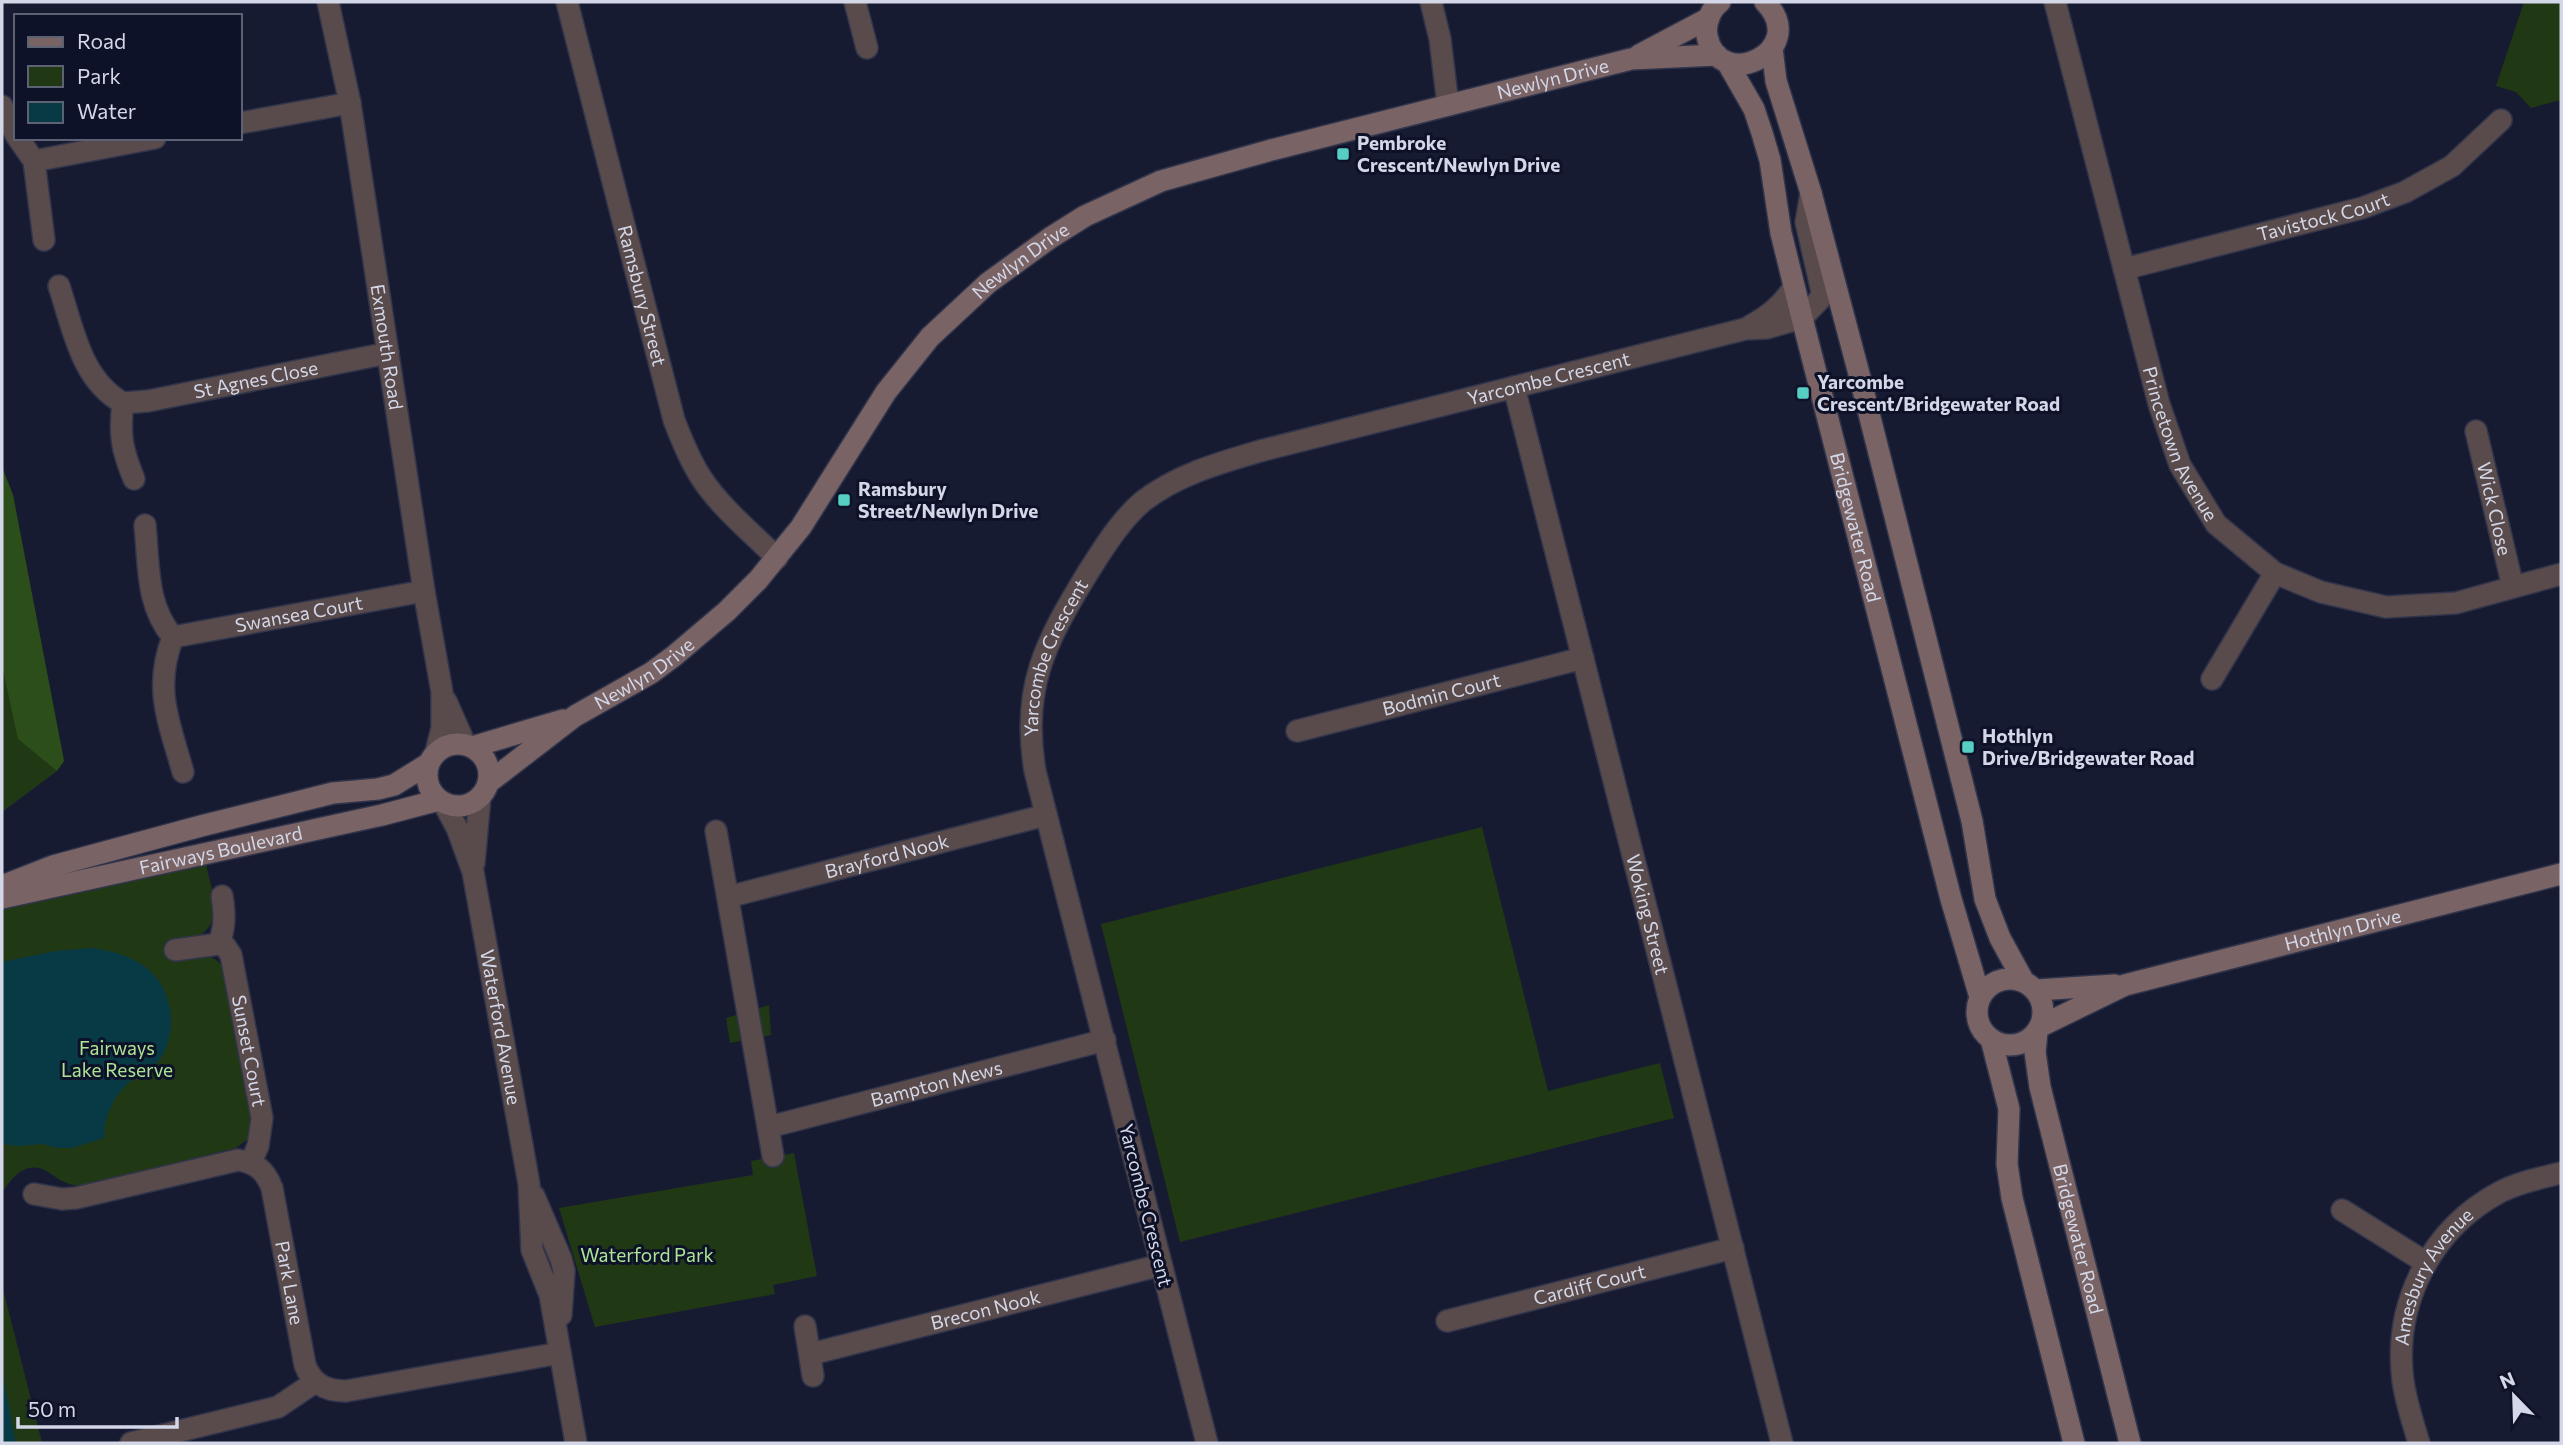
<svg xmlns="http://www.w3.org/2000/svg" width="2563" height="1445" font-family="Commissioner,sans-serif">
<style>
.green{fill:#213815}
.forest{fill:#2c4e1a}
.water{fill:#083a45}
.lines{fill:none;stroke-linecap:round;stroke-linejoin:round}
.street-casing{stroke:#31354b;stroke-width:24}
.secondary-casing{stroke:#31354b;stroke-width:24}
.street{stroke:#594a4b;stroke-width:21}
.secondary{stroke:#7a6365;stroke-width:21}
.poi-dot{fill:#56cec4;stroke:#0e1228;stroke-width:2.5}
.labels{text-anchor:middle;stroke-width:6;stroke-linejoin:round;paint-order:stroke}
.street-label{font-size:19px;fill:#d3d7e7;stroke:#0e1228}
.poi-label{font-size:19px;font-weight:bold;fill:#d3d7e7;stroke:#0e1228;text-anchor:start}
.park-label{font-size:19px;fill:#ade394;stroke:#0e1228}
</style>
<rect width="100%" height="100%" fill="#171b32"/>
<g class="green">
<path d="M2524,2H2561V100L2531,108L2516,92L2496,86Z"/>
<path d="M2,467L13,495L64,761L57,771L2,812Z"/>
<path d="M1482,827L1548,1091L1660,1063L1674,1118L1180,1242L1101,924Z"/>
<path d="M206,864C211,890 226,922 197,937L202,955C214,957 220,961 226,972L253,1122L249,1138L236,1148L90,1184C85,1184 79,1186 73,1185C63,1183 56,1177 48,1172C27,1159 12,1177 2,1193V909Z"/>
<path d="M769,1005L771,1035L730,1043L726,1018Z"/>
<path d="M794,1153L817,1276L773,1285L775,1294L595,1327L559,1208L753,1175L751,1161Z"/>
<path d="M2,1285L42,1443H2Z"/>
</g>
<path class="forest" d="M2,467L13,495L64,761L57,771L18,739L2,665Z"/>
<g class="water">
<path d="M93,948C111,951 128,955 144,966C172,986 180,1029 160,1059C155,1067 147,1070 139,1075C116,1090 105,1111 104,1138L72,1148H57L42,1144L17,1146L2,1144V962L55,951Z"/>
<path d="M2,1371L16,1443H2Z"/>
</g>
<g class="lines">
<defs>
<g id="street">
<path id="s1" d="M328,2L350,103L424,591L442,692V728L436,752"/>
<path id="s2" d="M567,2L674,420C682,441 690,461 702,479C722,509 752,533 777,558"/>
<path d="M855,2L867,48"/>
<path d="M1431,2L1440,39L1448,105"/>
<path id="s3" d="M2055,2L2159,404L2180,465L2216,524L2275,573L2321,592L2386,607L2456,603L2561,574"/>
<path d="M2,106L16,135"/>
<path d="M240,123L350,103"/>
<path d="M18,138L34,161L44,240"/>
<path d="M34,161L155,138"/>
<path id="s4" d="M2124,269L2362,208L2405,192L2452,166L2501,120"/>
<path d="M59,286C73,328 81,380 123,403C119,435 122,450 134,479"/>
<path d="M1750,326C1769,316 1782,305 1794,287"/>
<path id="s5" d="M1514,387L1782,1443"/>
<path id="s6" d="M123,403L148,401L388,353"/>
<path id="s7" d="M2476,431L2513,587"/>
<path d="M145,525C149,565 146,606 173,637C153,688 169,722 183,772"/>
<path id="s8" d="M173,637L424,591"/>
<path d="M2212,679L2275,573"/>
<path d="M446,701L465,744"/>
<path id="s9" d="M1297,731L1583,658"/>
<path id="s10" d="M443,802L457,828L473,872L529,1184L532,1250L550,1295L576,1443"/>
<path d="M716,831L773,1156"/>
<path d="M474,863L480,797"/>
<path id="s11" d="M728,897L1046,815"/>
<path d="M219,944C225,926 225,915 222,896"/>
<path id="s12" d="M175,950L219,944L225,946L231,955L262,1118L258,1146L251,1162"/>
<path id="s13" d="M769,1127L1105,1040"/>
<path id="s14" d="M34,1194L62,1199L76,1198L238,1160C256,1163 265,1170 272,1188L305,1365C312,1384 326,1391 346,1391L560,1353"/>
<path d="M534,1196L561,1259L564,1271L561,1315"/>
<path d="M2342,1210L2425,1262"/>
<path id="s15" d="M1447,1321L1733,1248"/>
<path d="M805,1326L813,1376"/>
<path id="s16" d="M811,1354L1161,1265"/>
<path d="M131,1443L278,1407L315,1382"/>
<path id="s17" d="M1207,1443L1035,771C1021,688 1045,643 1087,574C1103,549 1119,522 1142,502C1176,475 1219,463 1260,451L1745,329L1767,328L1802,318L1820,299L1822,292L1806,222L1811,193"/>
<path id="s18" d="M2419,1443C2413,1423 2406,1402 2403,1381C2393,1303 2431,1229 2500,1192C2519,1182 2541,1178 2561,1173"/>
</g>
<g id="secondary">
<path d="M1720,2C1710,10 1705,23 1707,36C1719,95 1812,50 1765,2"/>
<path d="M1772,48L1776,81L1811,193L1858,370L1972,821L1985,899L2000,938L2023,980"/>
<path d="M1639,55L1709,18"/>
<path id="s19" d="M1727,62L1754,109L1762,133L1770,160L1781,233L1802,318L1951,899L1980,997"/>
<circle cx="458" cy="775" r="31"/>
<path d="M472,747L563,720"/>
<path id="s20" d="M488,783L575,716L651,673L674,656L727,611L758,580L801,527L886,392L930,337L988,283L1050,238L1085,216L1161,181L1271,150L1631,59L1717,55"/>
<path d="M2,886L53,866L201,826L333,793L378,789L394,785L428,764"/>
<path id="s21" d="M2,898L382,815L439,800"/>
<circle cx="2010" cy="1012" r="33"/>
<path d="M2037,990L2115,985"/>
<path id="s22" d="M2041,1026L2125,985L2561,874"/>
<path id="s23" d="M2037,1032L2035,1052L2040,1087L2130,1443"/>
<path d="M1991,1039L2009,1109L2007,1164L2012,1198L2074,1443"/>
</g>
</defs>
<use href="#street" class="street-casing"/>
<use href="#secondary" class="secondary-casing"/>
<use href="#street" class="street"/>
<use href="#secondary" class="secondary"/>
</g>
<g class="poi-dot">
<rect x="1336" y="147" width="14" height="14" rx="3.5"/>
<rect x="1796" y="386" width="14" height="14" rx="3.5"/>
<rect x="837" y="493" width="14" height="14" rx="3.5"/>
<rect x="1961" y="740" width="14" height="14" rx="3.5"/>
</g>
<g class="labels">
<g class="street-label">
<text dy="7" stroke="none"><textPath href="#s20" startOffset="1323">Newlyn Drive</textPath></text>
<text dy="7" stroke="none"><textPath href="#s4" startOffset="206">Tavistock Court</textPath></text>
<text dy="7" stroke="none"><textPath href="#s20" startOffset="756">Newlyn Drive</textPath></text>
<text dy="7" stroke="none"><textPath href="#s2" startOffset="303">Ramsbury Street</textPath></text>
<text dy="7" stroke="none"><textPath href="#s1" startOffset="350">Exmouth Road</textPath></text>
<text dy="7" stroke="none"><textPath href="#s17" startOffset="1421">Yarcombe Crescent</textPath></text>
<text dy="7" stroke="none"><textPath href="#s6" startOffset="135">St Agnes Close</textPath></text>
<text dy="7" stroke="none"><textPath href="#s3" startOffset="460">Princetown Avenue</textPath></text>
<text dy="7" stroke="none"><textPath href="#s7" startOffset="80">Wick Close</textPath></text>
<text dy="7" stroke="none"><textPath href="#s19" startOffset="485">Bridgewater Road</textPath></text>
<text dy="7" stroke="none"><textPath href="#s8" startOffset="128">Swansea Court</textPath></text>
<text dy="7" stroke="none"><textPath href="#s17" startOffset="812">Yarcombe Crescent</textPath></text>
<text dy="7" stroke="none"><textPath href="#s20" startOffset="191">Newlyn Drive</textPath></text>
<text dy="7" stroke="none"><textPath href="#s9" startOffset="149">Bodmin Court</textPath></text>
<text dy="7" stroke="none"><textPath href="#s21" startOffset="224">Fairways Boulevard</textPath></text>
<text dy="7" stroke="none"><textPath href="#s11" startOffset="164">Brayford Nook</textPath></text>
<text dy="7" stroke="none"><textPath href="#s5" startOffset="544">Woking Street</textPath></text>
<text dy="7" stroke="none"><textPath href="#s22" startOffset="318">Hothlyn Drive</textPath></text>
<text dy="7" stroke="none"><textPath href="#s10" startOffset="234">Waterford Avenue</textPath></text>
<text dy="7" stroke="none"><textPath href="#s12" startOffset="159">Sunset Court</textPath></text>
<text dy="7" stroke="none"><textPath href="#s13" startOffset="173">Bampton Mews</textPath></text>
<text transform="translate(1146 1205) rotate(76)" y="7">Yarcombe Crescent</text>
<text dy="7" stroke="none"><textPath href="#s23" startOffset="212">Bridgewater Road</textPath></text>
<text dy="7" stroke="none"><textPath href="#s18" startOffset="177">Amesbury Avenue</textPath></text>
<text dy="7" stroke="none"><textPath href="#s14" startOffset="352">Park Lane</textPath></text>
<text dy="7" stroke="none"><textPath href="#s15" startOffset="147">Cardiff Court</textPath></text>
<text dy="7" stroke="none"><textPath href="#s16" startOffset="180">Brecon Nook</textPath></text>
</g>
<g class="poi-label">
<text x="1357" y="150">Pembroke<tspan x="1357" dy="22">Crescent/Newlyn Drive</tspan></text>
<text x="1817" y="389">Yarcombe<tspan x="1817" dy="22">Crescent/Bridgewater Road</tspan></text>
<text x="858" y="496">Ramsbury<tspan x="858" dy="22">Street/Newlyn Drive</tspan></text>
<text x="1982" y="743">Hothlyn<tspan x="1982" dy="22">Drive/Bridgewater Road</tspan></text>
</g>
<g class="park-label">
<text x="117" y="1055">Fairways<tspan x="117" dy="22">Lake Reserve</tspan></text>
<text x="647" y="1262">Waterford Park</text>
</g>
</g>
<rect width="2563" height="1445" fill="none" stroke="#d3d7e7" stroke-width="7"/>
<rect x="14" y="14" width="228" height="126" fill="#0e1228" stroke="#5d6174" stroke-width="2"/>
<rect x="28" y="37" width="35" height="10" fill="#7a6365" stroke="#5d6174" stroke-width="2"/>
<text x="77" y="49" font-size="21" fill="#d3d7e7">Road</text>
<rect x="28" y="66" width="35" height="21" fill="#213815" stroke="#5d6174" stroke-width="2"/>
<text x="77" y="84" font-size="21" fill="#d3d7e7">Park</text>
<rect x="28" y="102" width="35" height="21" fill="#083a45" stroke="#5d6174" stroke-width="2"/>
<text x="77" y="119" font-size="21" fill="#d3d7e7">Water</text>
<g transform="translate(2514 1396) rotate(337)" stroke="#0e1228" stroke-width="5" paint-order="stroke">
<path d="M0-5L12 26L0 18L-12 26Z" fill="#d3d7e7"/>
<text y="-10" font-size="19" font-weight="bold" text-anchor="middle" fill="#d3d7e7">N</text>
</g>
<path d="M18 1417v10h159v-10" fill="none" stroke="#d3d7e7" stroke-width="3.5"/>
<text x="28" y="1417" font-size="21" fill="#d3d7e7" stroke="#0e1228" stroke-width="5" paint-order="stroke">50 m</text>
</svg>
